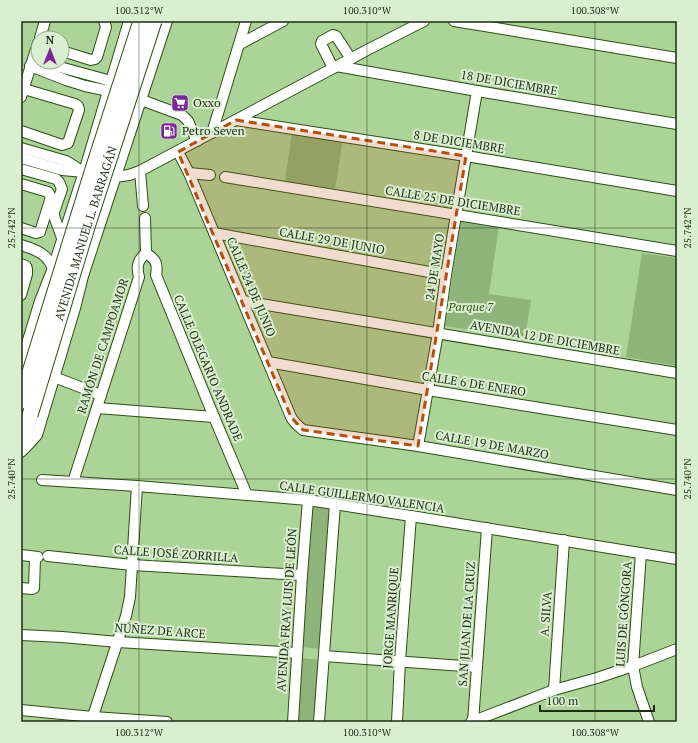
<svg xmlns="http://www.w3.org/2000/svg" width="698" height="743" font-family="'PT Serif',serif">
<style>
.green{fill:#8eb47b}
.lines{fill:none;stroke-linecap:round;stroke-linejoin:round}
.minor-casing{stroke:#2c4e16;stroke-width:12}
.highway-casing{stroke:#2c4e16;stroke-width:17}
.minor{stroke:#fff;stroke-width:10}
.highway{stroke:#fff;stroke-width:15}
.highway-bridge-casing{stroke:#2c4e16;stroke-width:17;stroke-linecap:butt}
.highway-bridge{stroke:#fff;stroke-width:15}
.marked{fill:#b54e0e;fill-opacity:0.2;stroke:#b54e0e;stroke-width:3;stroke-dasharray:8 5;stroke-linejoin:round}
.ticks{fill:none;stroke:#1d2c14;stroke-width:1;stroke-opacity:0.45}
.labels{text-anchor:middle;stroke-width:4;stroke-linejoin:round;paint-order:stroke}
.street-label{font-size:12px;fill:#1d2c14;stroke:#daeed0}
.poi-label{font-size:12px;fill:#1d2c14;stroke:#daeed0;text-anchor:start}
.park-label{font-size:12px;font-style:italic;fill:#305617;stroke:#daeed0}
.neatline{fill:none;stroke:#1d2c14;stroke-width:1.5}
.ticks-label{font-size:10px;text-anchor:middle;fill:#1d2c14}
</style>
<rect width="100%" height="100%" fill="#acd498"/>
<g class="green">
<path d="M292,131L343,138L335,189L285,181Z"/>
<path d="M461,221L499,226L489,294L531,300L525,338L445,326Z"/>
<path d="M642,253L677,258V366L626,357Z"/>
<path d="M312,506L331,508L320,649L303,647Z"/>
<path d="M301,658L319,660L315,722H297Z"/>
</g>
<g class="lines">
<defs>
<g id="minor">
<path d="M454,21L677,58"/>
<path d="M40,38L45,21"/>
<path d="M240,44L283,21"/>
<path d="M62,51L91,60L95,59L97,57L106,27L104,21"/>
<path d="M45,63L111,81"/>
<path d="M30,66L66,80L85,86L114,92"/>
<path d="M336,66L477,91L677,124"/>
<path d="M333,68L321,44L322,41L333,35L336,36L351,59"/>
<path d="M21,97L38,43"/>
<path d="M136,98L182,115L188,121L197,141"/>
<path d="M236,120L466,156L677,191"/>
<path d="M21,131L62,145L68,143L79,110L78,106L75,104L24,89"/>
<path d="M212,133L246,21"/>
<path d="M21,148L66,161L82,171"/>
<path d="M178,152L189,173L291,417C294,423 298,426 303,430L418,446L677,490"/>
<path d="M21,158L62,170L84,172L115,177L129,175L140,171L369,49L424,21"/>
<path d="M21,169L56,179L59,182L62,189L54,212V216L62,238"/>
<path d="M140,171L143,206"/>
<path d="M189,173L210,175"/>
<path d="M225,177L677,251"/>
<path d="M21,184L48,192L51,197L46,213L40,232L36,233L21,228"/>
<path d="M214,233L446,275"/>
<path d="M21,245C37,250 49,254 54,272"/>
<path d="M146,253C156,260 158,263 156,275L214,417L247,495"/>
<path d="M21,264L26,266L27,269V274L21,295"/>
<path d="M243,301L677,373"/>
<path d="M268,362L428,390L677,430"/>
<path d="M21,363L40,301L53,268L84,172L129,21"/>
<path d="M54,377L101,395"/>
<path d="M97,408L214,417"/>
<path d="M418,446L438,333L446,275L456,215L477,91"/>
<path d="M21,452L29,444L37,435L75,308L83,276L167,21"/>
<path d="M42,480L137,486L308,500L411,516L677,559"/>
<path d="M73,482L139,277C136,266 138,260 146,253L145,218"/>
<path d="M641,553L633,666L637,687L649,722"/>
<path d="M21,555L38,557"/>
<path d="M48,556L132,565L302,575"/>
<path d="M21,588L32,589L34,588L35,557"/>
<path d="M21,635L62,637L118,642L297,653"/>
<path d="M324,656L477,667"/>
<path d="M554,690L564,540"/>
<path d="M21,710L93,717L167,722"/>
<path d="M91,722L126,616L130,597L137,486"/>
<path d="M293,722L302,575L308,500"/>
<path d="M319,722L335,504"/>
<path d="M397,722L400,661L411,516"/>
<path d="M471,722L554,690L597,678L633,666L677,649"/>
<path d="M473,722L487,528"/>
</g>
<path id="highway" d="M21,447L30,415"/>
</defs>
<use href="#minor" class="minor-casing"/>
<use href="#highway" class="highway-casing"/>
<use href="#minor" class="minor"/>
<use href="#highway" class="highway"/>
<defs>
<g id="highway-bridge">
<path d="M21,401L94,166L141,21"/>
<path id="s1" d="M30,415L87,227L154,21"/>
</g>
</defs>
<use href="#highway-bridge" class="highway-bridge-casing"/>
<use href="#highway-bridge" class="highway-bridge"/>
</g>
<path class="marked" d="M236,120L466,156L418,446L303,430L291,417L178,152Z"/>
<path class="ticks" d="M139,21V722M367,21V722M595,21V722M21,228H677M21,479H677"/>
<defs>
<symbol id="supermarket-square" viewBox="-11 -11 22 22"><rect x="-9" y="-9" width="18" height="18" rx="4" fill="#7a2797" stroke="#daeed0"/><path d="M-6-5.5h2.5l.6 2H6L4.5 2H-2.5L-4.4-4H-6ZM-1.5 3.2a1.3 1.3 0 1 0 .1 0ZM3 3.2a1.3 1.3 0 1 0 .1 0Z" fill="#fff"/></symbol>
<symbol id="fuel-square" viewBox="-11 -11 22 22"><rect x="-9" y="-9" width="18" height="18" rx="4" fill="#7a2797" stroke="#daeed0"/><path d="M-5.5-6h7V0h2V4h1.3V-2.5L3-4.5l.8-.8L6-3V5H2.5V1h-1V6h-7ZM-4.2-4.7v3.2H.2V-4.7Z" fill="#fff"/></symbol>
</defs>
<g fill-rule="evenodd">
<use href="#supermarket-square" x="170" y="93" width="20" height="20"/>
<use href="#fuel-square" x="159" y="121" width="20" height="20"/>
</g>
<g class="labels">
<g class="street-label">
<text transform="translate(509 83) rotate(10)" y="4">18 DE DICIEMBRE</text>
<text transform="translate(459 142) rotate(9)" y="4">8 DE DICIEMBRE</text>
<text transform="translate(453 201) rotate(9)" y="4">CALLE 25 DE DICIEMBRE</text>
<text dy="4" stroke="none"><textPath href="#s1" startOffset="190">AVENIDA MANUEL L. BARRAGÁN</textPath></text>
<text transform="translate(332 241) rotate(10)" y="4">CALLE 29 DE JUNIO</text>
<text transform="translate(435 267) rotate(-81)" y="4">24 DE MAYO</text>
<text transform="translate(251 287) rotate(67)" y="4">CALLE 24 DE JUNIO</text>
<text transform="translate(545 338) rotate(10)" y="4">AVENIDA 12 DE DICIEMBRE</text>
<text transform="translate(103 346) rotate(-72)" y="4">RAMÓN DE CAMPOAMOR</text>
<text transform="translate(208 368) rotate(67)" y="4">CALLE OLEGARIO ANDRADE</text>
<text transform="translate(474 384) rotate(9)" y="4">CALLE 6 DE ENERO</text>
<text transform="translate(492 445) rotate(10)" y="4">CALLE 19 DE MARZO</text>
<text transform="translate(362 497) rotate(8)" y="4">CALLE GUILLERMO VALENCIA</text>
<text transform="translate(176 554) rotate(4)" y="4">CALLE JOSÉ ZORRILLA</text>
<text transform="translate(287 610) rotate(-86)" y="4">AVENIDA FRAY LUIS DE LEÓN</text>
<text transform="translate(546 614) rotate(-86)" y="4">A. SILVA</text>
<text transform="translate(624 614) rotate(-86)" y="4">LUIS DE GÓNGORA</text>
<text transform="translate(391 618) rotate(-86)" y="4">JORGE MANRIQUE</text>
<text transform="translate(467 624) rotate(-86)" y="4">SAN JUAN DE LA CRUZ</text>
<text transform="translate(160 631) rotate(4)" y="4">NÚÑEZ DE ARCE</text>
</g>
<g class="poi-label">
<text x="193" y="107">Oxxo</text>
<text x="182" y="135">Petro Seven</text>
</g>
<g class="park-label">
<text x="471" y="311">Parque 7</text>
</g>
</g>
<rect width="698" height="743" fill="none" stroke="#daeed0" stroke-width="44"/>
<g transform="translate(50 50)"><circle r="19" fill="#daeed0" stroke="#8ea085"/>
<path d="M0-3L7 15L0 10L-7 15Z" fill="#7a2797"/>
<text y="-6" font-size="11" font-weight="bold" text-anchor="middle" fill="#1d2c14">N</text>
</g>
<path d="M540 705v6h114v-6" fill="none" stroke="#1d2c14" stroke-width="2"/>
<text x="546" y="705" font-size="12" fill="#1d2c14" stroke="#daeed0" stroke-width="3" paint-order="stroke">100 m</text>
<rect x="22" y="22" width="654" height="699" class="neatline"/>
<g class="ticks-label">
<text x="139" y="14">100.312°W</text>
<text x="367" y="14">100.310°W</text>
<text x="595" y="14">100.308°W</text>
<text transform="translate(11 228) rotate(-90)" y="4">25.742°N</text>
<text transform="translate(687 228) rotate(-90)" y="4">25.742°N</text>
<text transform="translate(11 479) rotate(-90)" y="4">25.740°N</text>
<text transform="translate(687 479) rotate(-90)" y="4">25.740°N</text>
<text x="139" y="736">100.312°W</text>
<text x="367" y="736">100.310°W</text>
<text x="595" y="736">100.308°W</text>
</g>
</svg>
